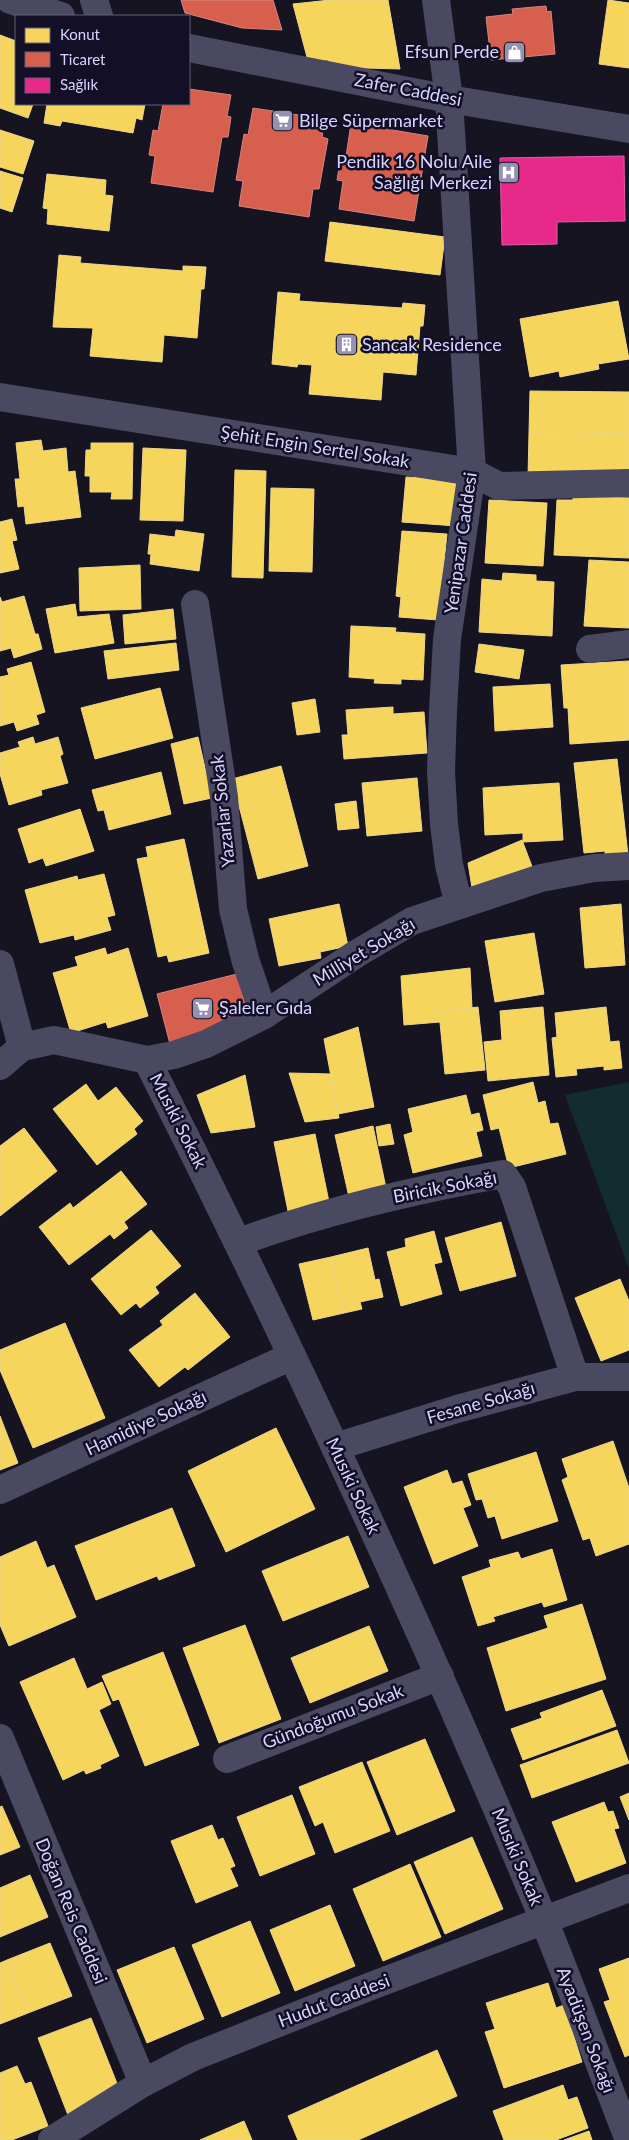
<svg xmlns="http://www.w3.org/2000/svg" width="629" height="2140" font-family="Lato,sans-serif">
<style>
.green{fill:#132c2d}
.homes{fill:#f6d55c;stroke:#edd58d}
.shops{fill:#d6604d;stroke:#d78382}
.health{fill:#e7298a;stroke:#e35cad}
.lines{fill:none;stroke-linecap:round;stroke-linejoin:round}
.minor{stroke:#4a4962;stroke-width:28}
.tertiary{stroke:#4a4962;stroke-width:28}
.labels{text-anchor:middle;stroke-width:5;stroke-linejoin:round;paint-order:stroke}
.poi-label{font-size:18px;fill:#d9d4ff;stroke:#130f26;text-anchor:start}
.street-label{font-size:18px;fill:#d9d4ff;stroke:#130f26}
</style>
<rect width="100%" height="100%" fill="#161421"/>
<path class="green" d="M629,1082V1269L565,1095Z"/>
<g class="homes">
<path d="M330,0H388L400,69L330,67L328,60L308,61L293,4Z"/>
<path d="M608,0L629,3V68L599,64Z"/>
<path d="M0,35L16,41V104H33L28,118L0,108Z"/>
<path d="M47,104H145L142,120L136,118L133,133L62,121L60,126L44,123Z"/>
<path d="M0,130L34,141L23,174L0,167Z"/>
<path d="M0,171L23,178L12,212L0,208Z"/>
<path d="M47,174L106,180L105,195L113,196L109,231L47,224L48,209L43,208Z"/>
<path d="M330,222L445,237L440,275L325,261Z"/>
<path d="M59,255L81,257L80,263L183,271V266L206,267L204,289H201L197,338L164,335L162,362L90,356L93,328L53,327Z"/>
<path d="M278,292L300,294L299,301L402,308L403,303L425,305L423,326H420L416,375L383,372L381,400L309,394L312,365L298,364L297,367L272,364Z"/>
<path d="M618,301L629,359L598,364L599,369L560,377L559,371L530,377L520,319Z"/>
<path d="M530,391L629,392V435L529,433Z"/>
<path d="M529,433L629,435V480L528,478Z"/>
<path d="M41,440L43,451L66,448L68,472L75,471L81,517L26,524L24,506L18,507L15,479H20L16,443Z"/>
<path d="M91,443H133L132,499H111L112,492H90V476H85L86,450H91Z"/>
<path d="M143,448L186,450L183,521L140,520Z"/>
<path d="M235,470L266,471L263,578L232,577Z"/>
<path d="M406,477L460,480L456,526L402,522Z"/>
<path d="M271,488L314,489L312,572L269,571Z"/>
<path d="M573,496L629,498V558L554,555L557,500H573Z"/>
<path d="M489,500L547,503L543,566L485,563Z"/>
<path d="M12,519L17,540L12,541L19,569L0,573V522Z"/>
<path d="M176,530L204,534L199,571L150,564L151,554H148L150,534L175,537Z"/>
<path d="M402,531L447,534L438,620L399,617L401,597L396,596Z"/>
<path d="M589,560L629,562V628L584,626Z"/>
<path d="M140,565L141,609L80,611L79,568Z"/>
<path d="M503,573L536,575V581L554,582L552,636L479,632L482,579L502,581Z"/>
<path d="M24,596L35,634H38L42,649L14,658L11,648L0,651V597L2,602Z"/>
<path d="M75,604L77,617L109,614L114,643L55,653L46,609Z"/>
<path d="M173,609L176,639L125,644L123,615Z"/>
<path d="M351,626L396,628L395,632L425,634L423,680L401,679V684L374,683L375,679L349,677Z"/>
<path d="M176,643L179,670L108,679L104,651Z"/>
<path d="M479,644L524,650L519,679L475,672Z"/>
<path d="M629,661V740L570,744L568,708H564L561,665Z"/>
<path d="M31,662L45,712L36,715L39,724L17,731L14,722L0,726V677L9,675L7,669Z"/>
<path d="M550,684L553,727L495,731L493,687Z"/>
<path d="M160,688L173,738L95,759L81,708Z"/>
<path d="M315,699L320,732L297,735L292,703Z"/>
<path d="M393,707V714L424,712L427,753L344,759L342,735H348L346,710Z"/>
<path d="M33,737L35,744L58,737L63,754L60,756L68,783L41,790L42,795L9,805L0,774V753L20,747L18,742Z"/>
<path d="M198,737L212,798L184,804L171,744Z"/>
<path d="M617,759L628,855L605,858V851L584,853L574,763Z"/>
<path d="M281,766L308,866L258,879L232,779Z"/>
<path d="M161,772L171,814L109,830L104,810L98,811L92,790Z"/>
<path d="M417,778L422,831L367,836L362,783Z"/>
<path d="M559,783L563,840L523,842V833L485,835L483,788Z"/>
<path d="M356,801L359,828L338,830L335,804Z"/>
<path d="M80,809L94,851L46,866L43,858L29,863L18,829Z"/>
<path d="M184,839L209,953L169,962L167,955L158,957L137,859L148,857L146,847Z"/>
<path d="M522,840L533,869L473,894L468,863Z"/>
<path d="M104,874L115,915L107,917L111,930L75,940L74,935L40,943L25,890L77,876L78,880Z"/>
<path d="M339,904L348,946L320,952L321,958L279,966L269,919Z"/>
<path d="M621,904L625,965L585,968L580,908Z"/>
<path d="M534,933L544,994L495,1002L485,941Z"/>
<path d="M105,948L107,955L128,948L148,1016L108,1028L106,1022L71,1033L53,973L78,966L75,957Z"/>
<path d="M470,968L472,1008L439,1012L440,1022L404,1025L401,976Z"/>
<path d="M478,1007L485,1070L445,1074L439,1012Z"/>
<path d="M543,1007L549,1075L488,1081L484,1042L502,1040L500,1011Z"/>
<path d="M606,1007L610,1042L619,1041L622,1068L604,1070V1066L576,1069L577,1075L556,1077L552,1038L557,1037L555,1013Z"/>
<path d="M358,1027L374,1107L338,1114L324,1039Z"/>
<path d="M289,1073L331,1074L339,1118L305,1122Z"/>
<path d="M245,1075L255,1127L211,1133L197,1095Z"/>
<path d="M533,1082L538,1103L545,1101L550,1124L558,1123L566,1154L509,1168L499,1128L491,1130L483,1095Z"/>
<path d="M86,1084L98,1101L116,1087L143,1121L134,1129L137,1134L97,1165L53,1109Z"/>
<path d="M466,1095L471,1115L479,1113L483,1130L476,1132L482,1156L413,1173L404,1135L413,1132L408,1109Z"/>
<path d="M390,1124L394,1144L379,1146L376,1127Z"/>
<path d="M373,1126L386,1188L349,1197L335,1135Z"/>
<path d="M24,1128L57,1171L0,1216V1146Z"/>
<path d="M315,1134L329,1202L288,1211L274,1142Z"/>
<path d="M121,1171L147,1204L124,1222L128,1228L114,1239L110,1234L69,1265L39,1227L70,1203L73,1208Z"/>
<path d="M501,1222L516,1276L460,1291L445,1238Z"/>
<path d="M151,1230L181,1266L155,1287L159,1293L140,1308L136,1303L121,1315L91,1279Z"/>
<path d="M434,1231L442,1262L434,1264L442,1294L401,1306L387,1252L406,1247L405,1239Z"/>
<path d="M368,1248L375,1280L379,1279L383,1297L360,1302L362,1309L344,1313L331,1257Z"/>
<path d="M331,1257L344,1313L313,1320L299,1264Z"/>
<path d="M620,1279L629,1301V1350L601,1361L575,1298Z"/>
<path d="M195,1293L230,1337L188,1370L185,1367L159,1387L129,1350L163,1325L160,1321Z"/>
<path d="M65,1323L105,1418L33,1448L0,1370V1350Z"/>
<path d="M0,1416L18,1463L0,1470Z"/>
<path d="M276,1428L315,1509L226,1552L188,1471Z"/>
<path d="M613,1441L629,1488V1544L596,1556L590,1538L583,1540L562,1480L568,1477L562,1459Z"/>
<path d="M536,1452L558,1521L502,1539L495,1516L488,1518L482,1499L476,1500L468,1474Z"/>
<path d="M447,1470L452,1484L462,1481L471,1505L463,1508L478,1546L434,1564L404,1487Z"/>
<path d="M172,1508L195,1566L159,1580L157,1576L96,1600L75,1546Z"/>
<path d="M348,1536L369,1587L283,1621L262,1571Z"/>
<path d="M36,1541L47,1568L54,1565L76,1617L9,1646L0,1625V1557Z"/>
<path d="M552,1549L567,1600L544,1607L542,1602L493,1617L495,1621L478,1626L462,1577L491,1567L489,1560L518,1552L521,1559Z"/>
<path d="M582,1604L606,1679L506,1711L487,1648L548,1628L544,1616Z"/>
<path d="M245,1625L281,1719L219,1743L183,1648Z"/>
<path d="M369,1626L388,1671L310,1703L291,1658Z"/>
<path d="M163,1652L199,1745L145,1766L119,1699L113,1701L102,1676Z"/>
<path d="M74,1658L87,1689L102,1682L111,1704L99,1710L119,1756L100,1765L101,1768L86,1774L84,1770L63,1780L20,1682Z"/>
<path d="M602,1690L616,1726L523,1760L511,1729L542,1718L540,1713Z"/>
<path d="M617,1730L629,1763L532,1798L520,1765Z"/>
<path d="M425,1739L455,1811L397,1835L367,1762Z"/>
<path d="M362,1762L390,1831L335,1853L323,1822L315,1826L299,1787Z"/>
<path d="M629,1793V1820L620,1797Z"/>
<path d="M292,1795L315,1854L260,1876L237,1817Z"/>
<path d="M604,1802L608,1812L613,1811L619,1828L614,1829L626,1863L576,1882L552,1822Z"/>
<path d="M2,1806L20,1847L0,1855V1807Z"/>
<path d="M212,1825L218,1840L223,1838L235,1866L230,1868L238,1886L196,1903L171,1841Z"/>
<path d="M472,1837L503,1909L445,1934L414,1862Z"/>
<path d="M410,1864L441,1937L383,1961L353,1889Z"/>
<path d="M30,1875L48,1917L0,1937V1888Z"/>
<path d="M330,1905L355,1966L295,1991L270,1930Z"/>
<path d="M250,1921L280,1993L222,2017L192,1945Z"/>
<path d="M50,1943L72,1996L28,2013L7,1960Z"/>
<path d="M174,1947L204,2019L147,2043L117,1970Z"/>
<path d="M629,1958V2055L625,2057L604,2002L610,2000L599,1969Z"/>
<path d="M7,1960L28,2013L0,2024V1963Z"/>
<path d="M548,1983L556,2008L564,2005L582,2062L504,2088L485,2032L495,2029L486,2003Z"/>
<path d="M91,2018L120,2091L68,2115L38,2038Z"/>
<path d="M437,2050L457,2096L358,2140H298L288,2116Z"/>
<path d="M17,2066L25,2084L31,2082L48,2126L12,2140H0V2073Z"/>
<path d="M563,2085L568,2100L577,2097L588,2128L556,2140H504L493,2111Z"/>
<path d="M244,2121L252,2140H200Z"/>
<path d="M589,2131L592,2140H564Z"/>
</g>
<g class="shops">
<path d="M181,0H273L282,30L242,28L185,13Z"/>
<path d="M546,6L547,12L551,11L555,54L491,60L486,17L513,14L512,9Z"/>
<path d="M189,89L231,95L227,116L231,117L228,137H222L213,192L151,183L155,156L149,155L153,130L158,131L163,104H189Z"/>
<path d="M253,108L325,119L322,137L328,139L319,189H313L309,217L239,206L243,181L236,180L244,134L248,135Z"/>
<path d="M351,123L428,136L414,221L339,209L343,181L337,180L341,156L346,157Z"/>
<path d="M237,974L249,1019L170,1044L157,994Z"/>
</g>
<path class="health" d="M624,156L625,221L557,222V244L502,245L500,158Z"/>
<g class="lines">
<g class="minor">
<path d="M94,0L99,16"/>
<path d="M436,0L449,99L472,472L447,639L443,711L441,771L444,824L449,865L459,905"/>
<path d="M0,397L472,472L499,486L629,483"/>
<path d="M195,604L224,797L233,909L245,959L264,1015"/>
<path d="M590,649L629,644"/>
<path d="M0,964L22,1047L0,1066"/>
<path d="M22,1047L54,1040L147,1060L174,1055L206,1044L264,1015L356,954L412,921L541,878L594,868L629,866"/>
<path d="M147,1060C289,1341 422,1627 543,1918C573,1991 600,2066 629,2140"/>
<path d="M239,1242C324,1211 414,1190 503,1174L512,1187L575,1377"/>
<path d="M335,1447L457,1409L575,1377H629"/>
<path d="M0,1490L292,1356"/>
<path d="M0,1738L143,2083"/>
<path d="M227,1759L440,1676"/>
</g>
<g class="tertiary">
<path d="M10,0L61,16"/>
<path d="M189,48L449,99L629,129"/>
<path d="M52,2140L143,2083L193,2057L366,1988L629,1888"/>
</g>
</g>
<defs>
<symbol id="shop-square" viewBox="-11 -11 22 22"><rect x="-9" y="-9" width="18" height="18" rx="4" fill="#9591b1" stroke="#130f26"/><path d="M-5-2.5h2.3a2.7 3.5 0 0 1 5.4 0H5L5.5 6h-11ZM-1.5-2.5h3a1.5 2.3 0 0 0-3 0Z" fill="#fff"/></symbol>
<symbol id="supermarket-square" viewBox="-11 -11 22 22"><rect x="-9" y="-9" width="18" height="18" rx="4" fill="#9591b1" stroke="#130f26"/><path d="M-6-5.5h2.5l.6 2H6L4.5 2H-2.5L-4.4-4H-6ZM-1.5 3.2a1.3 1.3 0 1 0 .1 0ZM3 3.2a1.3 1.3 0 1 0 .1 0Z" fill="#fff"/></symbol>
<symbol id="hospital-square" viewBox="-11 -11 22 22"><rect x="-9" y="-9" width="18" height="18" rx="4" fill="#9591b1" stroke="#130f26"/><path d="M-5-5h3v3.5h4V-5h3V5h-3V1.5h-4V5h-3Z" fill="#fff"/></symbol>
<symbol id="building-square" viewBox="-11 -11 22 22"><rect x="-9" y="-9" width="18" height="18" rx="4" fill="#9591b1" stroke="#130f26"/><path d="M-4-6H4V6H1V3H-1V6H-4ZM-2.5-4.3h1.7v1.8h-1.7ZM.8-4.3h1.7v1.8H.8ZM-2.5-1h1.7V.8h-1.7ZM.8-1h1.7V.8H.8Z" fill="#fff"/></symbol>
</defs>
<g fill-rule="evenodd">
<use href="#shop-square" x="502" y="40" width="25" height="25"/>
<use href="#supermarket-square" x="270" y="108" width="25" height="25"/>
<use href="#hospital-square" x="496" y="160" width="25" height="25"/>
<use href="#building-square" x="334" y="332" width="25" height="25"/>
<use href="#supermarket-square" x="190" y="996" width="25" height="25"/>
</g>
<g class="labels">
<g class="poi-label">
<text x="499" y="58" text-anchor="end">Efsun Perde</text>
<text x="299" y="127">Bilge Süpermarket</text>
<text x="492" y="168" text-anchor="end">Pendik 16 Nolu Aile<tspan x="492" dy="21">Sağlığı Merkezi</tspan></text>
<text x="362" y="351">Sancak Residence</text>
<text x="219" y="1014">Şaleler Gıda</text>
</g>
<g class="street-label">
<text transform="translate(408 90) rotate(11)" y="6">Zafer Caddesi</text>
<text transform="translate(315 447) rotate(9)" y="6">Şehit Engin Sertel Sokak</text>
<text transform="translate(461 543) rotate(-82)" y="6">Yenipazar Caddesi</text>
<text transform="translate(223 811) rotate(-96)" y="6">Yazarlar Sokak</text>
<text transform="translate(364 952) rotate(-31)" y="6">Milliyet Sokağı</text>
<text transform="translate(178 1121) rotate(63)" y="6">Musıki Sokak</text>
<text transform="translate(445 1187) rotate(-11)" y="6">Biricik Sokağı</text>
<text transform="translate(481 1403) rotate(-16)" y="6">Fesane Sokağı</text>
<text transform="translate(146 1423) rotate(-25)" y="6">Hamidiye Sokağı</text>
<text transform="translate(353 1486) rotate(65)" y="6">Musıki Sokak</text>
<text transform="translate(333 1717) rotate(-21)" y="6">Gündoğumu Sokak</text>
<text transform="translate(517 1857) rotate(67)" y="6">Musıki Sokak</text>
<text transform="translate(71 1911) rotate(67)" y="6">Doğan Reis Caddesi</text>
<text transform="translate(334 2001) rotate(-21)" y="6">Hudut Caddesi</text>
<text transform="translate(586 2030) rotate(69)" y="6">Ayadüşen Sokağı</text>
</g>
</g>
<rect x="15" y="15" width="175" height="90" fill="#130f26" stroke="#625e7d"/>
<rect x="25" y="28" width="25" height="15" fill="#f6d55c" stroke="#625e7d"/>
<text x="60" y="40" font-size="15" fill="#d9d4ff">Konut</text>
<rect x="25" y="52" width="25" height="15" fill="#d6604d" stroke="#625e7d"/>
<text x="60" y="65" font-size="15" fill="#d9d4ff">Ticaret</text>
<rect x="25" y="78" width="25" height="15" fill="#e7298a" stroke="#625e7d"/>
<text x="60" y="90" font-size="15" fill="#d9d4ff">Sağlık</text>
</svg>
